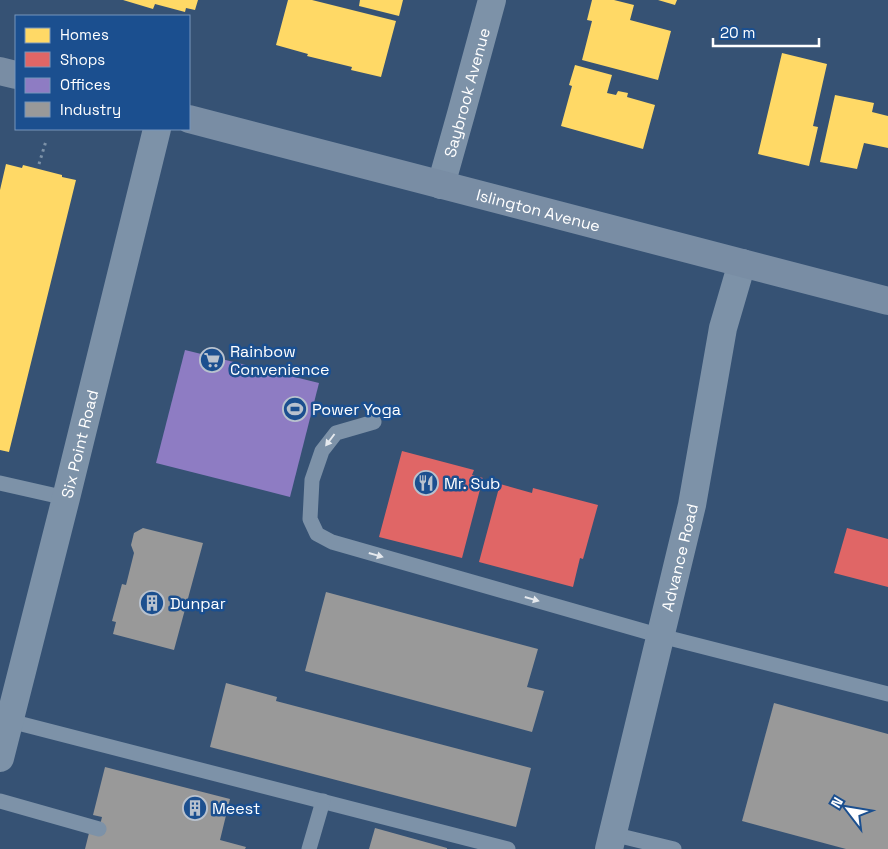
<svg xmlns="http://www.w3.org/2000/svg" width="888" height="849" font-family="'Space Grotesk',sans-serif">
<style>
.homes{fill:#ffd966}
.shops{fill:#e06666}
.offices{fill:#8e7cc3}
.industry{fill:#999}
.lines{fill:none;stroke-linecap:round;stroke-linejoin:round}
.path{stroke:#7d92a8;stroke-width:3;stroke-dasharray:2.5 4;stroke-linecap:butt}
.service{stroke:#7d92a8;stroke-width:15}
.minor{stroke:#7d92a8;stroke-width:28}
.secondary{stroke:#798da4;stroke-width:28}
.oneway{fill:#e5e9ee}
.labels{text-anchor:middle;stroke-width:5;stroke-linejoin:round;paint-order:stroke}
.street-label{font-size:16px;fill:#fff;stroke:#1b4f8f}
.poi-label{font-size:16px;fill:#fff;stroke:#1b4f8f;text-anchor:start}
</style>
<rect width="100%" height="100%" fill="#365274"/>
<g class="homes">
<path d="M123,0H198L195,10L186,8L185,12L155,4L153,9Z"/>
<path d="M288,0H312L396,21L381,77L351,70L352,67L307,56L308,54L276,45Z"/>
<path d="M360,0H403L399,16L359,6Z"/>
<path d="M592,0H614L634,5L630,20L671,31L658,80L582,60L592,21L587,20Z"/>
<path d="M658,0H677L675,5Z"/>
<path d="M782,53L827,64L813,126L818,127L809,166L758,154Z"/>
<path d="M575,65L612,75L607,93L616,95L618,91L628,93L627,97L655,105L643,149L561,126L572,86L569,85Z"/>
<path d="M835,95L874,103L872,112L888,116V148L864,143L857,169L820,162Z"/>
<path d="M6,164L22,168L23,165L62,175V177L76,180L9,452L0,450V190Z"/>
</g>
<g class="shops">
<path d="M402,451L474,470L472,475L483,478L462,558L379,537Z"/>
<path d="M500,484L532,493L533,488L598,505L583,559L580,558L573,587L479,562Z"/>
<path d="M847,528L888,539V587L834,573Z"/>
</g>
<path class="offices" d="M185,350L319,383L290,497L156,463Z"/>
<g class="industry">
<path d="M143,528L203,543L174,650L113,634L116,622L112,621L122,584L126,585L134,553L131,545L134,533Z"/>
<path d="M326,592L538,649L527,687L544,691L532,732L305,671Z"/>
<path d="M226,683L277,697L276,701L531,768L516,827L210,747Z"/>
<path d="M774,703L888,734V849H846L742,821Z"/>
<path d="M105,767L230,799L220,840L246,847L245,849H85L89,833L99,829L102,817L93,815Z"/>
<path d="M375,828L447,848V849H369Z"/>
</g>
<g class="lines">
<path class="path" d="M39,164L46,141"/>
<g class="service">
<path d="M374,422L336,433L322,451L312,480L310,519L317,534L332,542L661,636L888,694"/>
<path d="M0,483L66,498"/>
<path d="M10,721L508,849"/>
<path d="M0,801L99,829"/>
<path d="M612,834L674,849"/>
<path d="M309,849L323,801"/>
</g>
<g class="minor">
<path id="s1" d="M441,185L461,114L492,0"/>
<path id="s2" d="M0,758L66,498L157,129"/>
<path id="s3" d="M609,849L692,505L723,328L742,263"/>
</g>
<g class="secondary">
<path d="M0,71L16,75"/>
<path id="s4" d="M189,119L888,301"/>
</g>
</g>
<defs><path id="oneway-solid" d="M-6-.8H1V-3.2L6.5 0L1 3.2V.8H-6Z" transform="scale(1.25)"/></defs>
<g class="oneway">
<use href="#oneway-solid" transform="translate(330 440) rotate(127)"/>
<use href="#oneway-solid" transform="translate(376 555) rotate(16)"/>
<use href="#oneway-solid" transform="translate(532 599) rotate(16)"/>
</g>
<defs>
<symbol id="supermarket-ring" viewBox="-11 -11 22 22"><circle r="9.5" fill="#1b4f8f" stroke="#b9c2ce" stroke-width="1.5"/><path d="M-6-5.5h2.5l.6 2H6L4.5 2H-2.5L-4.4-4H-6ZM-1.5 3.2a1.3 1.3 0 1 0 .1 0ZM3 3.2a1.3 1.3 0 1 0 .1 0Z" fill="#b9c2ce"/></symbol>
<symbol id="stadium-ring" viewBox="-11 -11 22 22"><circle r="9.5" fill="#1b4f8f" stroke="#b9c2ce" stroke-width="1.5"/><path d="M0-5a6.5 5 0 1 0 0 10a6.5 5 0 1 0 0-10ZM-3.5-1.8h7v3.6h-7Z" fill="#b9c2ce"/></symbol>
<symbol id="restaurant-ring" viewBox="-11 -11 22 22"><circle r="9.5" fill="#1b4f8f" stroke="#b9c2ce" stroke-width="1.5"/><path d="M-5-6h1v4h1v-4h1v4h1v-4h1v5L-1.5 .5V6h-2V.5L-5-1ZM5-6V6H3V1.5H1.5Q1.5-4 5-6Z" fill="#b9c2ce"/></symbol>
<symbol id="building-ring" viewBox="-11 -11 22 22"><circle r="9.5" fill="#1b4f8f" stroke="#b9c2ce" stroke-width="1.5"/><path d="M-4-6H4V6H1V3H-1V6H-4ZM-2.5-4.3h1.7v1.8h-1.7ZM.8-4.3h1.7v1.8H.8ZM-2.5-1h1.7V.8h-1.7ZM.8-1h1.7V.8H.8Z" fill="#b9c2ce"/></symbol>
</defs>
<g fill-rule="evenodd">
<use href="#supermarket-ring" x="198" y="346" width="28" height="28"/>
<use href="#stadium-ring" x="281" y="395" width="28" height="28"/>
<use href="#restaurant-ring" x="412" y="469" width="28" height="28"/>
<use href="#building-ring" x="138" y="589" width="28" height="28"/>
<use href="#building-ring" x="181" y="794" width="28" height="28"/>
</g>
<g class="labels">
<g class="street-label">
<text dy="6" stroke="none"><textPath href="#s1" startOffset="96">Saybrook Avenue</textPath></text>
<text dy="6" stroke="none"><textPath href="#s4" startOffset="361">Islington Avenue</textPath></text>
<text dy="6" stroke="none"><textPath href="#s2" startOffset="324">Six Point Road</textPath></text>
<text dy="6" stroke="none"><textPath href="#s3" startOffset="300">Advance Road</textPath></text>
</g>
<g class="poi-label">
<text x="230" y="357">Rainbow<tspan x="230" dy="18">Convenience</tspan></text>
<text x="312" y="415">Power Yoga</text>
<text x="444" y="489">Mr. Sub</text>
<text x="170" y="609">Dunpar</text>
<text x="212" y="814">Meest</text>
</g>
</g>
<rect x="15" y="15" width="175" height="115" fill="#1b4f8f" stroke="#7695bc"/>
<rect x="25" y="28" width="25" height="15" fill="#ffd966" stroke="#7695bc"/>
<text x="60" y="40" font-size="15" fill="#ffffff">Homes</text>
<rect x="25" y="52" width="25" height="15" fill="#e06666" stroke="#7695bc"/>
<text x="60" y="65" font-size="15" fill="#ffffff">Shops</text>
<rect x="25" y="78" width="25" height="15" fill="#8e7cc3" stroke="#7695bc"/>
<text x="60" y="90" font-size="15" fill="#ffffff">Offices</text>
<rect x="25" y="102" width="25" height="15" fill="#999999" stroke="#7695bc"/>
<text x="60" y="115" font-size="15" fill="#ffffff">Industry</text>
<g transform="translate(848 809) rotate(301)" stroke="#1b4f8f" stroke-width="4" paint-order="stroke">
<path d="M0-4L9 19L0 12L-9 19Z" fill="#ffffff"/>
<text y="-8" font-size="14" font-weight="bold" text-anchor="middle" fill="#ffffff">N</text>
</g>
<path d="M713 38v8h106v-8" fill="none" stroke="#ffffff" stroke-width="2.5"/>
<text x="720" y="38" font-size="15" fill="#ffffff" stroke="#1b4f8f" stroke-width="4" paint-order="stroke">20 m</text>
</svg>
